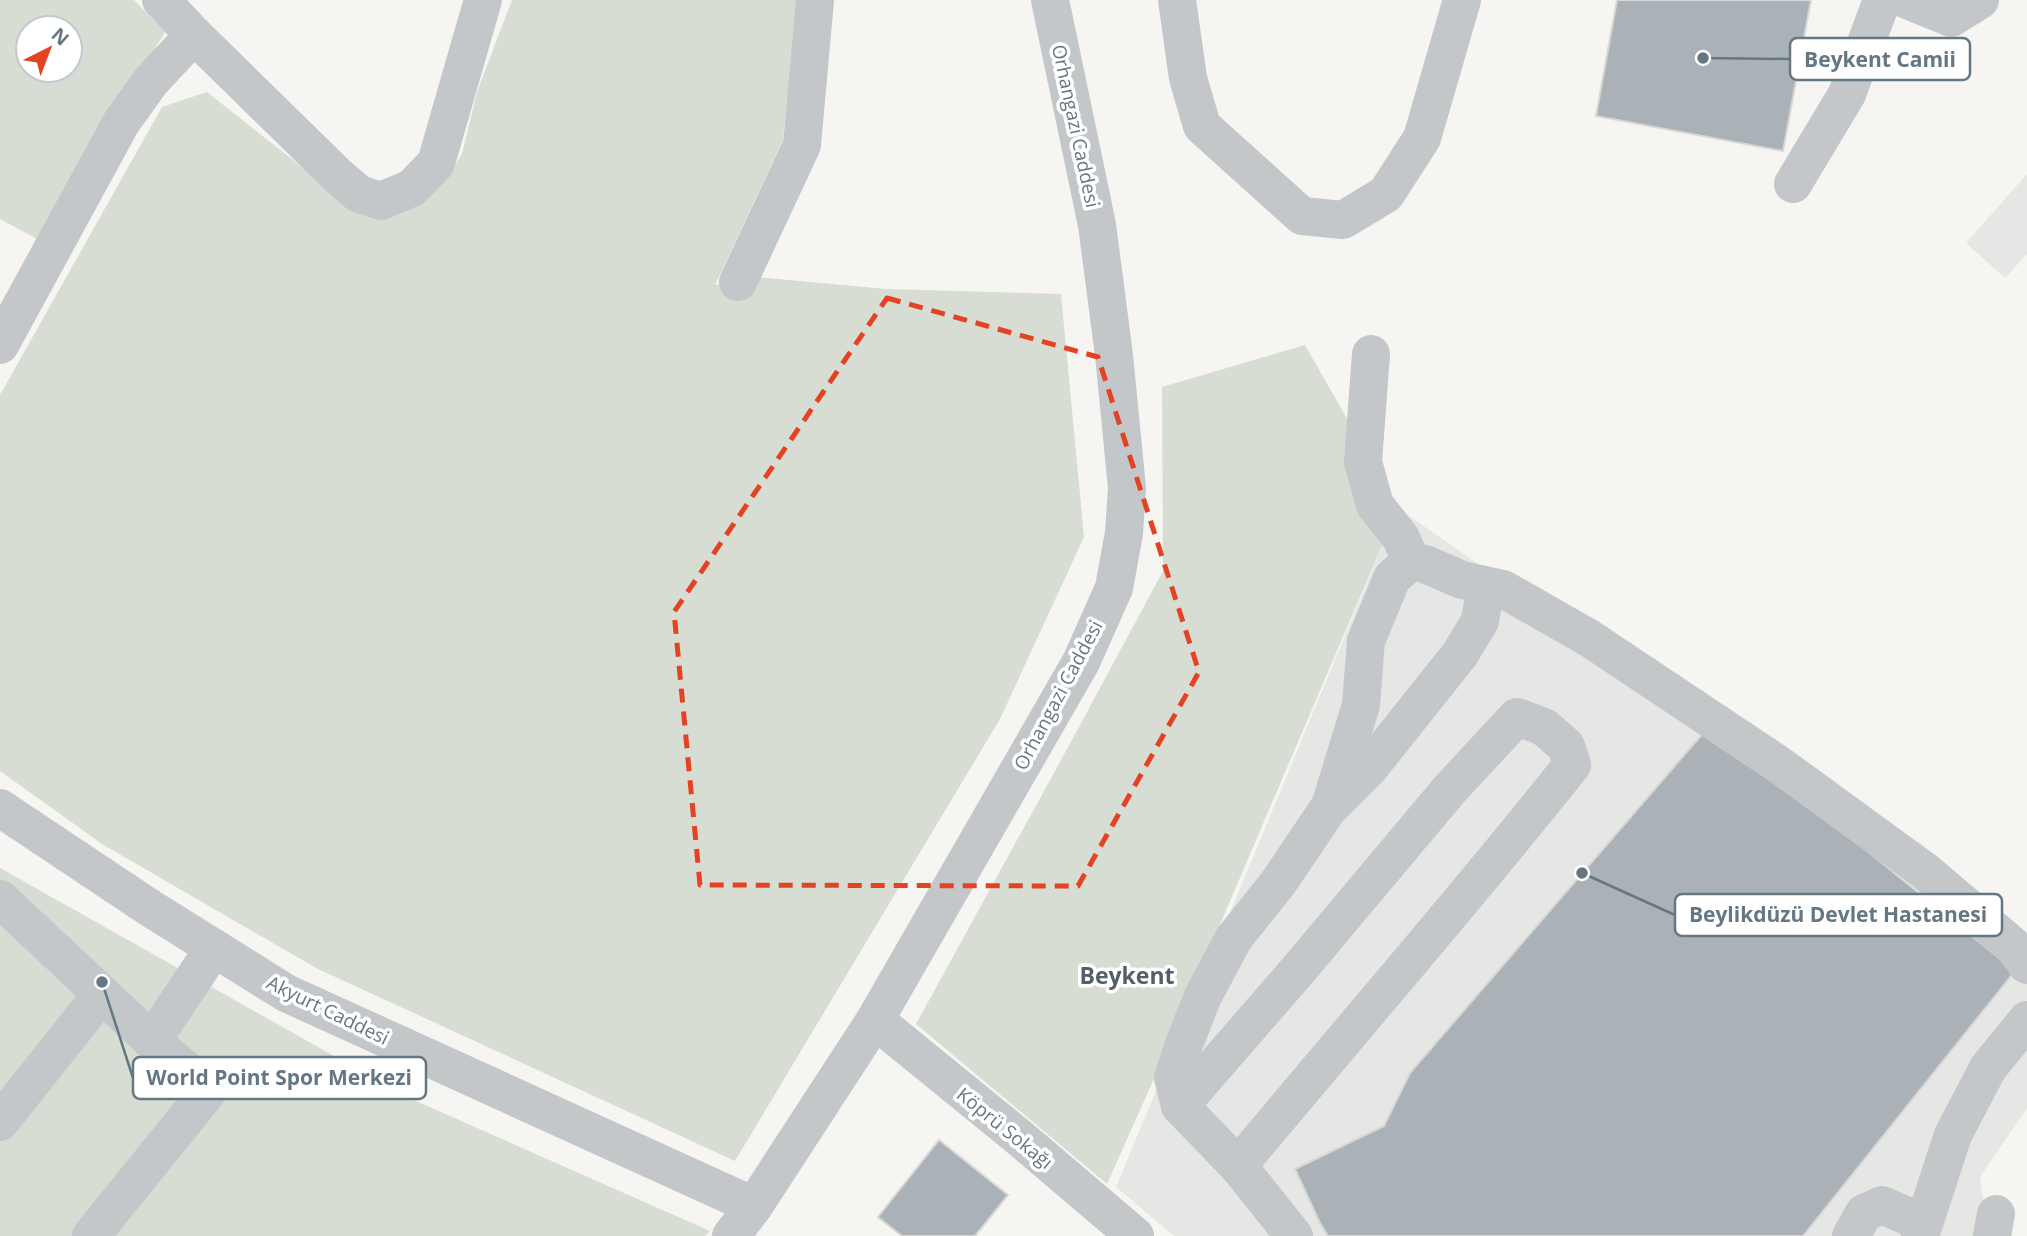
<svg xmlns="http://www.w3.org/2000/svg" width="2027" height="1236" font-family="'Open Sans',sans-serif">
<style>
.built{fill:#e6e7e5}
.green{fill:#d7ddd3;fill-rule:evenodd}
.building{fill:#aab2b7;stroke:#d7d7d5;stroke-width:2}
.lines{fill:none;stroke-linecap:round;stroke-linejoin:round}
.minor{stroke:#c3c7ca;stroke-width:38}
.marked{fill:none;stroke:#e44323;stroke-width:5;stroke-dasharray:14 9;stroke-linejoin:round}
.labels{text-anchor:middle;stroke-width:7;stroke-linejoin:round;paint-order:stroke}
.street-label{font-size:19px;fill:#647783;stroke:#fff}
.quarter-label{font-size:23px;font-weight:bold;fill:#526068;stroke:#fff}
.leader{fill:none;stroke:#647783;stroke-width:2.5}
.callout-dot{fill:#647783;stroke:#fff;stroke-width:2.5}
.callout{fill:#fff;stroke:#647783;stroke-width:2.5}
.callout-label{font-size:21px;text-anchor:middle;font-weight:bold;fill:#647783}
</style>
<rect width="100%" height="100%" fill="#f6f5f2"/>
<g class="built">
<path d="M2027,174V254L2005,278L1966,243Z"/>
<path d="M1398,508L1807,794L2027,952V1108L1980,1177L1989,1236H1174L1116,1187Z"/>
</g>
<g class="green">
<path d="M0,0H134L165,32L37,239L0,219ZM28,28H70V70H28Z"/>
<path d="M512,0H797L783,140L715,285L758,277L886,289L1061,294L1084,537L1000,719L735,1161L316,968L102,844L0,771V395L162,107L207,92L350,205L447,177L462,154L477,92Z"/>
<path d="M1305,345L1398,508L1157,1072L1107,1184L916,1024L1066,751L1163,571L1162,387Z"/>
<path d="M0,868L407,1097L710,1231L705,1236H0Z"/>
</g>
<g class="building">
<path d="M1617,0H1811L1783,151L1596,116Z"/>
<path d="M1711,724L2015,971L1803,1236H1328L1320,1223L1295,1169L1384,1126L1410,1073Z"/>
<path d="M939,1140L1008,1195L975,1236H902L878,1217Z"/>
</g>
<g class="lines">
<g class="minor">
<path d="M161,0L194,35L338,176L359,194L381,201L412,188L436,163L483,0"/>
<path d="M1177,0L1188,78L1202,126L1302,216L1343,220L1386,194L1422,138L1462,0"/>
<path d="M1907,0L1951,18L1980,0"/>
<path d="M1793,184L1847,94L1882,0"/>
<path d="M738,282L802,145L815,0"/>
<path d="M0,345L121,123L151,81L194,35"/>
<path d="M1371,354L1363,462L1375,505L1401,538L1411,561"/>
<path d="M1332,805L1370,767L1460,654L1480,621L1486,586"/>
<path d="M0,808L150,908L286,993L754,1206"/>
<path d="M0,899L152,1041L214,948"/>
<path d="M875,1020L1021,1139L1135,1236"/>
<path d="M1180,1106L1299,969L1450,789L1517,717L1544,727L1566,746L1572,765C1464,901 1349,1032 1238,1166"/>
<path d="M0,1122L101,995"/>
<path d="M91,1236L209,1090L152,1041"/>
<path d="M731,1236L754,1206L875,1020L1081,662L1114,588L1124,533L1127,488L1114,355L1097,225L1050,0"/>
<path d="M1294,1236L1238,1166L1180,1106L1173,1078L1183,1047L1203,996L1234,938L1278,883L1330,806L1361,705L1366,641L1392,578L1411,561L1425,564L1462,580L1503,589L1589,638L1778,764L1925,871L2013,946L2027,965"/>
<path d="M1851,1236L1864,1213L1882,1205L1923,1223"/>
<path d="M1920,1236L1953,1135L1988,1068L2027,1020"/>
<path d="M1992,1236L1996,1214"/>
</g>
</g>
<path class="marked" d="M887,298L1098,357L1199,672L1078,886L700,885L674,612Z"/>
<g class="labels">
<g class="street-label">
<text transform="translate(1076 126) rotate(78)" y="7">Orhangazi Caddesi</text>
<text transform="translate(1058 695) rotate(-62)" y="7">Orhangazi Caddesi</text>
<text transform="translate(328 1010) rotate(26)" y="7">Akyurt Caddesi</text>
<text transform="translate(1005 1128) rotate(39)" y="7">Köprü Sokağı</text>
</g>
<g class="quarter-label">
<text x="1127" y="984">Beykent</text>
</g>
</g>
<path class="leader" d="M1703 58L1790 59M1582 873L1675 915M102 982L133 1078"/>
<g class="callout-dot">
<circle cx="1703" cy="58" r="7"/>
<circle cx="1582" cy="873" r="7"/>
<circle cx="102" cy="982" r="7"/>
</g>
<g class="callout">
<rect x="1790" y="38" width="180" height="42" rx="7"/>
<rect x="1675" y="894" width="327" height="42" rx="7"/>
<rect x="133" y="1057" width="293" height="42" rx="7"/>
</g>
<g class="callout-label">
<text x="1880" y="67">Beykent Camii</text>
<text x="1838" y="922">Beylikdüzü Devlet Hastanesi</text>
<text x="279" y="1085">World Point Spor Merkezi</text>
</g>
<g transform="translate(49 49) rotate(42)"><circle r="33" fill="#ffffff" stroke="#c1c9cd" stroke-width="2"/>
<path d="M0-5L12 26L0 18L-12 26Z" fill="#e44323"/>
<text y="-10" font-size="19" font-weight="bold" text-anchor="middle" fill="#647783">N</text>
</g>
</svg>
